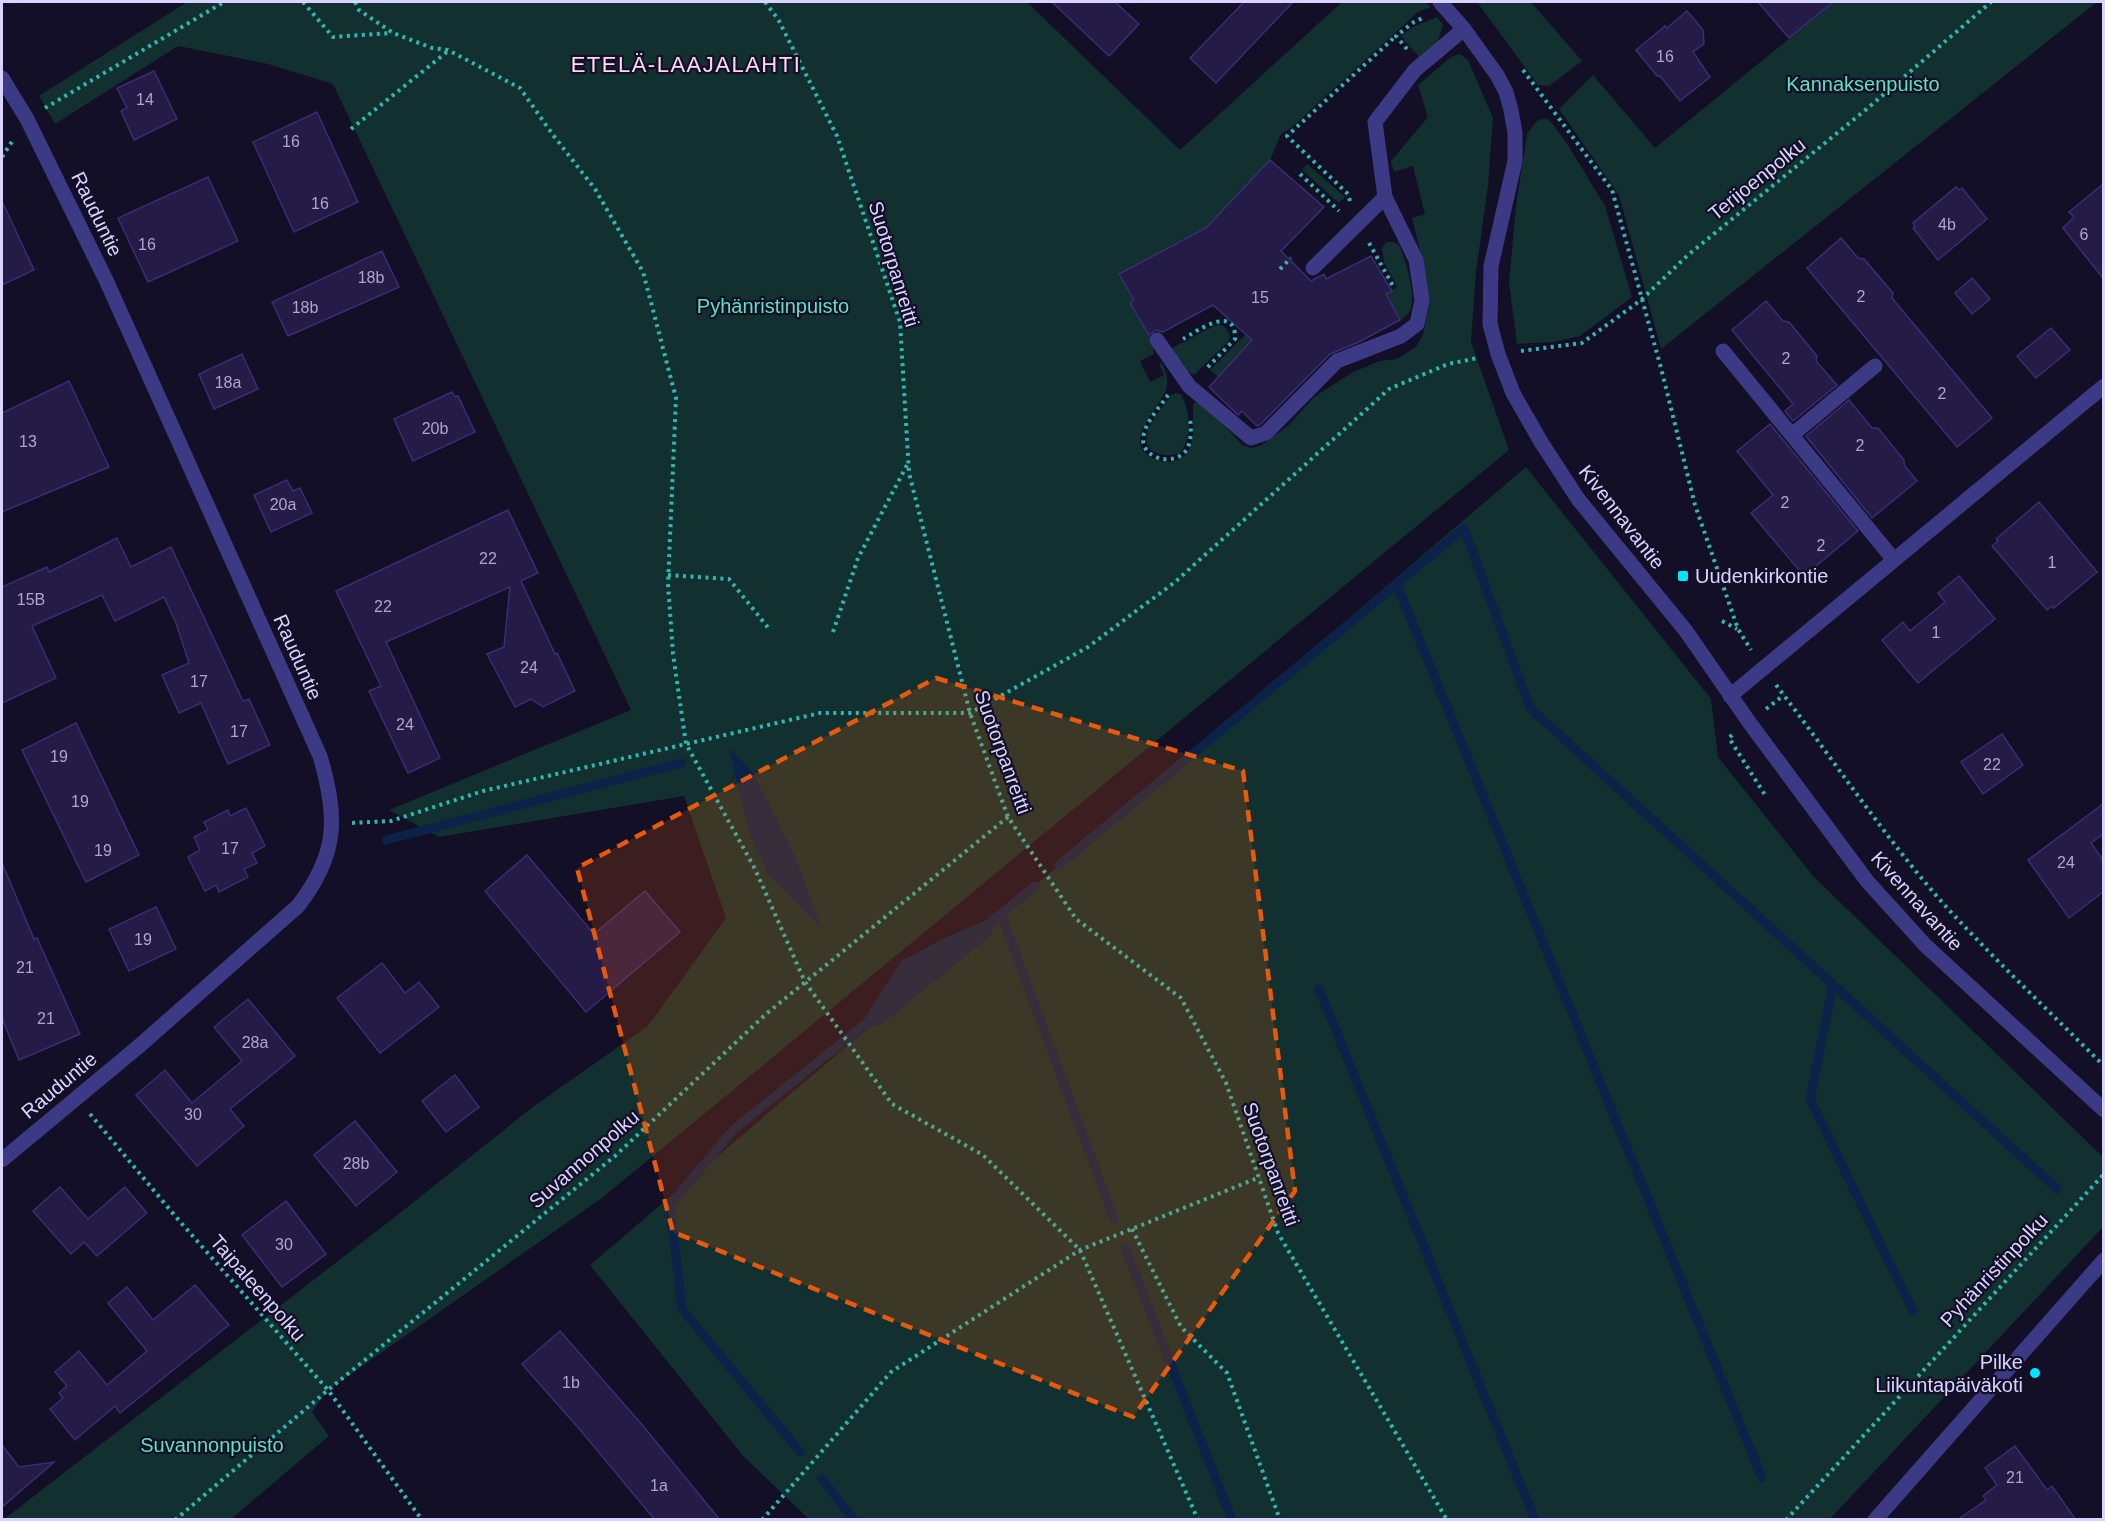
<svg xmlns="http://www.w3.org/2000/svg" width="2105" height="1521" font-family="Helvetica,sans-serif">
<style>
.green{fill:#12302f}
.water{fill:#0c2248}
.lines{fill:none;stroke-linecap:round;stroke-linejoin:round}
.stream{stroke:#0c2248;stroke-width:9}
.building{fill:#241b47;stroke:#3b2d73;stroke-width:1.5}
.path{stroke:#2fb8b0;stroke-width:4;stroke-dasharray:3 4.5;stroke-linecap:butt}
.service{stroke:#3d3a85;stroke-width:15}
.minor{stroke:#3d3a85;stroke-width:15}
.tertiary{stroke:#3d3a85;stroke-width:15}
.marked{fill:#e8590c;fill-opacity:0.2;stroke:#e8590c;stroke-width:4.5;stroke-dasharray:12 8;stroke-linejoin:round}
.poi-dot{fill:#00e5ff;stroke:#130f26;stroke-width:2}
.labels{text-anchor:middle;stroke-width:4.5;stroke-linejoin:round;paint-order:stroke}
.number-label{font-size:16px;fill:#aca6d1}
.park-label{font-size:20px;fill:#5fe0c0;stroke:#130f26}
.street-label{font-size:20px;fill:#d9d4ff;stroke:#130f26}
.poi-label{font-size:20px;fill:#d9d4ff;stroke:#130f26;text-anchor:start}
.quarter-label{font-size:22px;letter-spacing:1.5px;fill:#ffd6f0;stroke:#130f26}
</style>
<rect width="100%" height="100%" fill="#130f26"/>
<g class="green">
<path d="M187,2H1027L1180,150L1342,2H1425L1431,7L1418,12L1291,128L1281,134L1270,160L1206,228L1119,274L1134,300L1130,303L1151,339L1154,354L1140,361L1150,382L1164,375L1159,364L1162,363C1165,370 1168,377 1167,385C1165,405 1119,440 1152,458C1158,461 1168,463 1174,461C1199,455 1192,423 1193,404L1196,402L1209,408L1242,445L1251,448L1260,446L1288,426L1314,397L1353,372L1380,361L1397,359L1417,346L1423,334L1429,305L1425,271L1412,218L1425,214L1413,166L1394,172L1391,161L1428,117L1418,85L1451,57L1460,54L1468,60L1493,118L1488,186L1476,272L1471,342L1509,450L602,1198L328,1390L312,1412L329,1436L231,1519L3,1520L400,1213L534,1106L648,1026L726,918L684,796L439,837L389,810L631,710L333,84L268,64L178,46L55,124L39,96Z"/>
<path d="M1477,2H1531L1582,61L1549,86L1538,85Z"/>
<path d="M1834,2H2097L1661,349L1619,195L1559,109L1593,75L1655,148Z"/>
<path d="M1437,17L1443,25L1438,41L1419,57L1401,36L1413,27Z"/>
<path d="M1545,118L1551,122L1568,145L1605,206L1632,297L1580,336L1554,342L1517,344L1509,282L1516,206L1527,134L1537,121Z"/>
<path d="M1307,164L1345,197L1339,203L1302,170Z"/>
<path d="M1386,242H1393L1399,245C1405,259 1419,300 1408,314C1406,316 1403,318 1400,320L1386,294L1397,287L1384,262L1382,248Z"/>
<path d="M1218,324C1226,326 1228,329 1230,337L1228,342L1194,375L1183,369L1168,350Z"/>
<path d="M1246,334L1253,340L1218,377L1210,370Z"/>
<path d="M1176,393L1181,394C1190,411 1193,437 1180,453C1164,459 1140,453 1148,430C1153,418 1164,406 1171,395Z"/>
<path d="M1526,467L1711,699L1718,757L1814,877L2103,1157V1227L1830,1519H809L744,1457L590,1265Z"/>
</g>
<g class="water">
<path d="M729,748L753,773L795,856L822,929L768,875L747,826Z"/>
<path d="M1001,914L989,937L882,1024L856,1032L901,961L949,936Z"/>
</g>
<g class="lines">
<g class="stream">
<path d="M1397,585L1762,1478"/>
<path d="M386,840L681,763"/>
<path d="M1059,865L1464,528L1530,708L2057,1189"/>
<path d="M1001,914L1114,1219"/>
<path d="M993,920L1035,886"/>
<path d="M1833,985L1810,1099L1913,1311"/>
<path d="M1319,989L1535,1520"/>
<path d="M1125,1248L1232,1520"/>
<path d="M800,1452L682,1309L670,1205L733,1130L864,1025"/>
<path d="M822,1479L854,1520"/>
</g>
</g>
<g class="building">
<path d="M1052,2H1115L1139,24L1109,56Z"/>
<path d="M1244,2H1293L1216,83L1190,58Z"/>
<path d="M1758,2H1833L1789,38Z"/>
<path d="M1687,11L1703,30L1704,44L1693,52L1710,77L1680,101L1660,76H1657L1636,50L1665,26L1667,28Z"/>
<path d="M154,71L177,119L134,140L121,111L127,108L117,88Z"/>
<path d="M317,112L358,202L294,232L253,142Z"/>
<path d="M1270,160L1324,207L1281,251L1311,281L1324,274L1326,279L1371,256L1392,291L1386,294L1400,320L1359,342L1330,354L1261,424L1257,426L1242,411L1238,415L1209,387L1252,340L1213,305L1163,332L1156,330L1149,335L1130,303L1134,300L1119,274L1206,228Z"/>
<path d="M208,177L238,241L148,282L118,218Z"/>
<path d="M2103,184V278L2063,228L2074,217L2069,212Z"/>
<path d="M1956,187L1959,190L1962,188L1987,219L1938,260L1913,228L1915,227L1913,223Z"/>
<path d="M2,201L34,270L2,285Z"/>
<path d="M1841,238L1858,258L1864,259L1893,293L1892,298L1992,418L1957,447L1807,268Z"/>
<path d="M382,251L399,287L288,336L272,302Z"/>
<path d="M1972,278L1990,299L1972,314L1955,293Z"/>
<path d="M1766,301L1783,321L1789,322L1817,356L1816,361L1837,385L1793,421L1785,411L1793,404L1732,330Z"/>
<path d="M2051,328L2070,350L2036,378L2017,356Z"/>
<path d="M242,354L258,389L214,409L199,374Z"/>
<path d="M69,381L109,467L2,512V413Z"/>
<path d="M452,392L455,397L458,396L475,432L413,461L394,419Z"/>
<path d="M1849,400L1872,428H1878L1904,460V465L1917,481L1872,518L1806,436Z"/>
<path d="M1770,424L1858,531L1804,576L1751,513L1773,495L1737,451Z"/>
<path d="M287,480L293,491L300,488L312,513L271,532L254,495Z"/>
<path d="M2039,502L2097,572L2054,608L2052,606L2047,610L1992,546L1998,541L1996,539Z"/>
<path d="M508,510L538,573L521,581L555,654L557,653L575,691L543,707L531,699L515,707L487,654L504,647L510,587L386,642L440,758L408,773L369,691L381,686L336,591Z"/>
<path d="M117,538L131,567L171,547L243,701L249,699L270,745L228,764L201,703L179,713L162,675L189,663L176,623L164,597L115,621L102,595L32,626L56,678L2,703V587L47,567L49,572Z"/>
<path d="M1959,576L1995,619L1918,683L1882,640L1903,622L1910,631L1945,602L1938,593Z"/>
<path d="M76,723L139,855L86,882L22,750Z"/>
<path d="M2002,734L2023,765L1983,794L1961,762Z"/>
<path d="M2103,804V834L2091,843L2103,860V892L2069,918L2028,860Z"/>
<path d="M246,808L265,846L252,853L257,863L244,869L248,877L219,892L216,885L205,891L188,857L200,850L194,837L208,830L204,822L228,810L230,816Z"/>
<path d="M527,855L594,934L645,891L680,932L586,1012L485,891Z"/>
<path d="M2,863L34,939L37,938L80,1034L19,1060L2,1018Z"/>
<path d="M156,907L176,949L129,971L109,929Z"/>
<path d="M382,963L405,993L419,982L439,1007L380,1053L337,998Z"/>
<path d="M248,999L295,1056L230,1109L244,1126L197,1166L136,1095L165,1070L192,1103L242,1061L214,1027Z"/>
<path d="M455,1075L479,1107L446,1132L422,1101Z"/>
<path d="M355,1121L397,1172L356,1206L314,1155Z"/>
<path d="M60,1187L88,1219L125,1187L147,1213L97,1256L84,1242L71,1254L33,1211Z"/>
<path d="M286,1201L326,1254L282,1287L242,1235Z"/>
<path d="M195,1285L229,1325L120,1413L115,1406L75,1440L50,1409L63,1398L59,1393L67,1386L55,1372L79,1351L107,1385L147,1351L108,1303L127,1287L153,1320Z"/>
<path d="M560,1331L644,1427L720,1520H655L582,1432L522,1364Z"/>
<path d="M2,1445L19,1467L54,1462L2,1507Z"/>
<path d="M2015,1446L2047,1490L2052,1486L2076,1520H1957L1986,1500L1983,1496L1997,1485L1985,1468Z"/>
</g>
<g class="lines">
<g class="path">
<path d="M303,2L333,37L392,33"/>
<path d="M355,2L359,10L393,33L432,48L448,50L520,88L553,135L595,189L643,272L676,398L668,584L673,654L686,744L755,869L805,982L892,1104L983,1155L1080,1250L1198,1520"/>
<path d="M765,2L778,19L837,136L900,322L909,473L970,713L1008,817L1076,919L1181,998L1226,1083L1278,1233L1447,1520"/>
<path d="M1407,49L1396,36L1414,22L1425,17"/>
<path d="M1523,70L1612,190L1661,368L1695,505L1738,629L1751,650"/>
<path d="M45,108L224,2"/>
<path d="M351,129L448,51"/>
<path d="M2,157L13,140"/>
<path d="M1300,174L1339,211"/>
<path d="M1350,201L1348,194L1287,136L1396,36"/>
<path d="M1369,243L1393,286"/>
<path d="M1280,269L1291,258"/>
<path d="M1183,339C1197,331 1236,303 1235,339L1205,370"/>
<path d="M1521,351L1582,343L1641,300L1688,255L1869,107L1991,2"/>
<path d="M1168,395C1159,408 1143,425 1143,440C1144,461 1177,466 1187,449C1192,439 1191,427 1190,417"/>
<path d="M668,575L729,579L770,630"/>
<path d="M1722,621L1737,629"/>
<path d="M833,632L858,558L908,463"/>
<path d="M1776,685C1834,760 1886,840 1949,910C1999,964 2052,1014 2104,1066"/>
<path d="M1766,709L1784,695"/>
<path d="M1732,735L1729,738L1765,795"/>
<path d="M352,823L391,821L483,791L820,713H970L1088,647L1175,582L1389,389L1448,364L1478,358"/>
<path d="M90,1114L176,1217L328,1390L422,1520"/>
<path d="M1132,1229L1181,1327L1227,1373L1280,1520"/>
<path d="M175,1520L328,1390L615,1156L766,1014L1008,817"/>
<path d="M762,1520L891,1372L1080,1250L1260,1177"/>
<path d="M1786,1520L2104,1174"/>
</g>
<g class="service">
<path d="M1313,268L1385,197L1375,122L1415,70L1464,29"/>
<path d="M1157,340L1189,386L1251,438L1266,433L1337,361L1401,336L1417,324L1422,300L1416,260L1385,197"/>
<path d="M1723,351L1894,560"/>
<path d="M1792,435L1875,366"/>
<path d="M1875,1520L2104,1260"/>
</g>
<g class="minor">
<path d="M2,78L27,119L106,280L320,756C338,818 338,854 298,906L138,1047L2,1160"/>
<path d="M1730,696L2104,386"/>
</g>
<path class="tertiary" d="M1440,2L1464,29L1497,75L1506,92L1511,110L1515,133V161L1491,266L1490,324L1498,354L1513,393L1541,442L1578,499L1686,631L1749,722L1867,881L1925,945L2104,1110"/>
</g>
<path class="marked" d="M936,678L1243,771L1295,1191L1133,1417L673,1232L577,868Z"/>
<g class="poi-dot">
<rect x="1677" y="570" width="12" height="12" rx="3"/>
<circle cx="2035" cy="1373" r="6"/>
</g>
<g class="labels">
<g class="number-label">
<text x="1665" y="62">16</text>
<text x="145" y="105">14</text>
<text x="291" y="147">16</text>
<text x="320" y="209">16</text>
<text x="1947" y="230">4b</text>
<text x="2084" y="240">6</text>
<text x="147" y="250">16</text>
<text x="371" y="283">18b</text>
<text x="1861" y="302">2</text>
<text x="1260" y="303">15</text>
<text x="305" y="313">18b</text>
<text x="1786" y="364">2</text>
<text x="228" y="388">18a</text>
<text x="1942" y="399">2</text>
<text x="435" y="434">20b</text>
<text x="28" y="447">13</text>
<text x="1860" y="451">2</text>
<text x="1785" y="508">2</text>
<text x="283" y="510">20a</text>
<text x="1821" y="551">2</text>
<text x="488" y="564">22</text>
<text x="2052" y="568">1</text>
<text x="31" y="605">15B</text>
<text x="383" y="612">22</text>
<text x="1936" y="638">1</text>
<text x="529" y="673">24</text>
<text x="199" y="687">17</text>
<text x="405" y="730">24</text>
<text x="239" y="737">17</text>
<text x="59" y="762">19</text>
<text x="1992" y="770">22</text>
<text x="80" y="807">19</text>
<text x="230" y="854">17</text>
<text x="103" y="856">19</text>
<text x="2066" y="868">24</text>
<text x="143" y="945">19</text>
<text x="25" y="973">21</text>
<text x="46" y="1024">21</text>
<text x="255" y="1048">28a</text>
<text x="193" y="1120">30</text>
<text x="356" y="1169">28b</text>
<text x="284" y="1250">30</text>
<text x="571" y="1388">1b</text>
<text x="2015" y="1483">21</text>
<text x="659" y="1491">1a</text>
</g>
<g class="park-label">
<text x="1863" y="91">Kannaksenpuisto</text>
<text x="773" y="313">Pyhänristinpuisto</text>
<text x="212" y="1452">Suvannonpuisto</text>
</g>
<g class="street-label">
<text transform="translate(1757 179) rotate(-39)" y="7">Terijoenpolku</text>
<text transform="translate(97 214) rotate(64)" y="7">Rauduntie</text>
<text transform="translate(894 264) rotate(73)" y="7">Suotorpanreitti</text>
<text transform="translate(1622 517) rotate(52)" y="7">Kivennavantie</text>
<text transform="translate(298 657) rotate(66)" y="7">Rauduntie</text>
<text transform="translate(1003 752) rotate(70)" y="7">Suotorpanreitti</text>
<text transform="translate(1917 901) rotate(48)" y="7">Kivennavantie</text>
<text transform="translate(59 1085) rotate(-40)" y="7">Rauduntie</text>
<text transform="translate(584 1159) rotate(-41)" y="7">Suvannonpolku</text>
<text transform="translate(1271 1164) rotate(70)" y="7">Suotorpanreitti</text>
<text transform="translate(1994 1270) rotate(-47)" y="7">Pyhänristinpolku</text>
<text transform="translate(258 1288) rotate(49)" y="7">Taipaleenpolku</text>
</g>
<g class="poi-label">
<text x="1695" y="583">Uudenkirkontie</text>
<text x="2023" y="1369" text-anchor="end">Pilke<tspan x="2023" dy="23">Liikuntapäiväkoti</tspan></text>
</g>
<g class="quarter-label">
<text x="686" y="72">ETELÄ-LAAJALAHTI</text>
</g>
</g>
<rect width="2105" height="1521" fill="none" stroke="#d9d4ff" stroke-width="6"/>
</svg>
